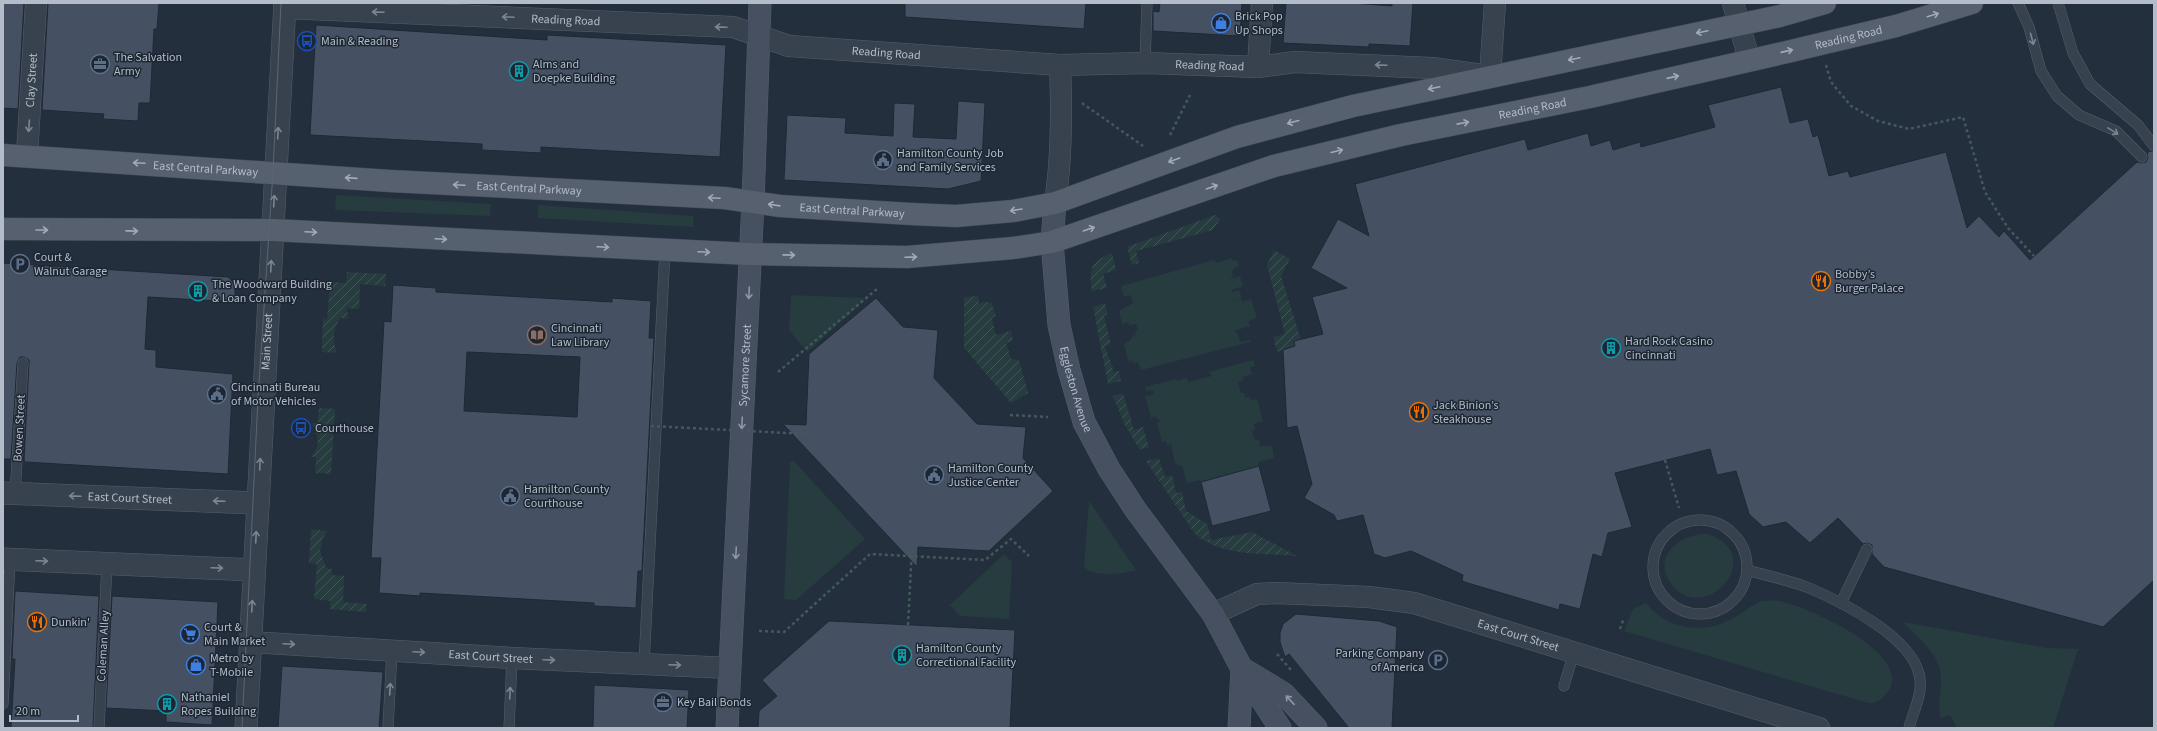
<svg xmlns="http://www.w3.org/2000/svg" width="2157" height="731" font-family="'Source Sans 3',sans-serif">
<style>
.grass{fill:#263c3f}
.garden{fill:url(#garden-furrows)}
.building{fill:#455162;stroke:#1f2835;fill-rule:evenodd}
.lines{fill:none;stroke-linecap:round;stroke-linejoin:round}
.service-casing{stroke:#565f6c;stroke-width:11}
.minor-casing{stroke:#565f6c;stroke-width:22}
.tertiary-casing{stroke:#565f6c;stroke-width:23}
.secondary-casing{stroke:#565f6c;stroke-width:23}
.primary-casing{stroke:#414a57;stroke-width:23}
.path{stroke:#44595c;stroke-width:2.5;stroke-dasharray:3 3;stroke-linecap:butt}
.service{stroke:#38414e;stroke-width:10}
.minor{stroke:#38414e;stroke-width:21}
.tertiary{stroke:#38414e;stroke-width:22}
.secondary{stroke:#465061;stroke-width:22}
.primary{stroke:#56606e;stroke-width:22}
.tram{stroke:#5a6575;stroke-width:1}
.path-bridge{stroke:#44595c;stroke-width:2.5;stroke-dasharray:3 3;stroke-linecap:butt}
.oneway{stroke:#7c8592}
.oneway2{stroke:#a1aab7}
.oneway3{stroke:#8e96a5}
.labels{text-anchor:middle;stroke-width:3;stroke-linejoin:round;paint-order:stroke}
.poi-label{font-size:12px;fill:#b4bcc9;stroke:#1d2633;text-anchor:start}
.street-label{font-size:12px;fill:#b4bcc9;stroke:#1d2633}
</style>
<defs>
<pattern id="garden-furrows" width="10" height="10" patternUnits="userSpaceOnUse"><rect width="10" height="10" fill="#263c3f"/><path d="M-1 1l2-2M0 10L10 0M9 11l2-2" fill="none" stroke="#435659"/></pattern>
</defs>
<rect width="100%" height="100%" fill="#242f3e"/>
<g class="grass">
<path d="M336,195L491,204L490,216L335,210Z"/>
<path d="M538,205L693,216L694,227L538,218Z"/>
<path d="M1232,258L1233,261L1237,260L1239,266L1235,268L1232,272L1233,276L1229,279L1240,276L1243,286L1231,290L1232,292L1239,290L1242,298L1231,301L1241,299L1242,302L1251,299L1257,318L1248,321L1250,326L1234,331L1238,334L1240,342L1250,340V342L1141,370L1138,362L1133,363L1132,360L1128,361L1124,344L1132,339V336L1136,335L1135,331L1138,330L1136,324L1129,326L1128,322L1122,324L1119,311L1133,303L1131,295L1124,297L1121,286L1214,260L1216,263Z"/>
<path d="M791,295L864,298L863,302L807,352L789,330Z"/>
<path d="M1253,360L1255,366L1250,367L1252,374L1243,377L1244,380L1238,382L1241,393H1244L1245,398L1250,397L1251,400L1257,399L1263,421L1254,424L1255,430L1252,431L1255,440L1259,439L1260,446H1272L1274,458L1258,462L1259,466L1201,482L1200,480L1187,483L1182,465L1178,466L1176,463H1175L1171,444L1167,445L1166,441L1162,442L1157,423L1160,422L1159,419H1157L1156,416L1151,418L1145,396L1154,394L1153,390L1146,391L1145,387L1177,379V381L1187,378L1188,382L1212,376L1209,372Z"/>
<path d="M793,460L865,539L796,600L784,599L790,463Z"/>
<path d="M1089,501L1136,570C1122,574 1095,578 1084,567Z"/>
<path d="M1707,534C1769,553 1707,627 1672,585C1650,558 1680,533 1707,534Z"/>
<path d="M1004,554L1012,562L1009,619L960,616L950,605Z"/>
<path d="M1761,601C1767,601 1773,600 1779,601C1808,607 1903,649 1891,686C1888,694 1881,700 1874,703H1868L1624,631L1633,609L1646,603C1665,628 1702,635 1729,620C1741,615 1749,606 1761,601Z"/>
<path d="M1903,622L2047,648L2078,649L2053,728H1957L1950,715L1941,718C1937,708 1941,695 1941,684C1943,655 1920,641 1903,622Z"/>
</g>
<g class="garden">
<path d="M1215,215L1220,219L1213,230L1136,251L1139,263L1132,265L1127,247Z"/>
<path d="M1274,250L1290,259L1281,276L1301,340L1295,346L1277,352L1273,337L1285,334L1267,265Z"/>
<path d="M1112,253L1116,270L1103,274L1107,288L1092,291C1088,269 1091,261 1112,253Z"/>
<path d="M347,272L386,274L385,286L360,284L359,309L347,308L348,319L340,318C333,330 332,340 337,353L322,352L323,318L327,319L330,282L346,283Z"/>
<path d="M978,296L979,303L991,302L996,316L992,318L996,335L1011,331L1013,341L1006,343L1011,359L1019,360L1028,393L1011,403L964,348V297Z"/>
<path d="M1105,303L1107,314L1104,316L1111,344L1105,346L1114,372L1119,371L1121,381L1108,384L1093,307Z"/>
<path d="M1123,393L1134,430L1143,427L1149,448L1139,449L1124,423L1113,396Z"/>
<path d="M319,408L335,409L331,474L315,473L316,457H310C322,446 318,436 312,423H318Z"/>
<path d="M1159,458L1165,477L1172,475L1176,493L1182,492L1186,511L1207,524L1211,540L1252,532L1297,556C1263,553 1222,557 1195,534L1146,461Z"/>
<path d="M311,529L327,531L323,538L320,550L326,568L332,569V575L344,576L343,602L367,604L366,612L330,609V601L314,599L317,564L309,563Z"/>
</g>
<g class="building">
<path d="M3,3H24L18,109L3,108Z"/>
<path d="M48,3H159L157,29H154L150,103H139L138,121L103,119L104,114L42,110Z"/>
<path d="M905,3H1086L1084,29L905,17Z"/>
<path d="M1160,3H1242L1240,36L1153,31V11L1159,12Z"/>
<path d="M1286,3H1352L1392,6V3H1413L1410,46L1369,44V47L1283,43Z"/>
<path d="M316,25L547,40V35L726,45L720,157L541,147V153L482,150V144L310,135Z"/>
<path d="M1781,87L1790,123L1808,119L1813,137L1818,135L1829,176L1848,171L1850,177L1946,152L1967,228L1979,216L1999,237L2004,231L2030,260L2137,162L2141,163L2146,162L2148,158L2147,153L2150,151L2154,152V580L2103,627L1884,567L1872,554V545L1867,543L1863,544L1838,518L1810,543L1786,522L1763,527L1749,514L1736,471L1717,475L1710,449L1615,473L1632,527L1608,533L1602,557L1593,554L1580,609L1560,604L1559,610L1471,584L1462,581L1463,575L1411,551L1385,558L1374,554L1363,515L1337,521L1334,515L1304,498L1312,484L1297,426L1287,428L1283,350L1295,346L1294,341L1323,334L1312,297L1347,288L1311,268L1338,219L1369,236L1355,184L1525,139L1528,150L1588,133L1591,146L1610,140L1613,150L1640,142L1641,147L1715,127L1708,105Z"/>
<path d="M958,101L985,103L981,181L948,189L784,180L787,115L846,118L845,133L893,136L894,103L915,104L913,137L956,139Z"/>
<path d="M3,263L228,277L235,284V302L148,297L145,349L156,350V367L233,374L228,474L25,462L24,460L29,363V360L24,357H20L17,363L11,459H3Z"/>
<path d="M393,285L436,288V292L612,302V298L651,301L649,338H654L642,571H638L636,608L594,606V603L420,593V596L379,593L381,558H371L384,321L391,322ZM467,352L580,357L577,417L464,411Z"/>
<path d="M876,298L903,327L938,330L934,378L977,424L1026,427L1023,458L1053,491L989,551L918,547L917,567L783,424L806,425L809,354Z"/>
<path d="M1259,466L1271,511L1212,526L1201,482Z"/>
<path d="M15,591L99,596L93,728H11L15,659H12Z"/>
<path d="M112,596L218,602L212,725L166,722V711L106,708Z"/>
<path d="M1296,614L1379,621L1397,627L1392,728H1349L1289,654L1285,657L1280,642V633L1283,624Z"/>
<path d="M829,621L1015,630L1010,728H758L759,711L777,696L762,680Z"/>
<path d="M282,666L383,672L379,728H278Z"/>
<path d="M594,685L689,690L687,728H593Z"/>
</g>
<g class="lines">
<defs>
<g id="service">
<path d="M2018,3L2029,27L2041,71L2057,96L2079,115L2116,131L2142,157"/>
<path d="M2058,3L2073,53L2090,84L2138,125L2154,146"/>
<path d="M1145,63L1147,3"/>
<path d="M15,494L23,363"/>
<circle cx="1700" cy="567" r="47"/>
<path d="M1747,570C1767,576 1789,580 1809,588C1842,602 1910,636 1919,674C1924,693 1913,711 1909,728"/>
<path d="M1841,603L1867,549"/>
<path d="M644,664L665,250"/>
<path d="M1564,686L1574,652"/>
<path d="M3,704L10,560"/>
<path d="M99,728L107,564"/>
<path d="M388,728L392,651"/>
<path d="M509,728L512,658"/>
</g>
<g id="minor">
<path d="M1733,3L1749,59"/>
<path id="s1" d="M284,8L733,27L789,46L1060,65L1145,63L1258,67L1295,62L1432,68L1490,76L1495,3"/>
<path d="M1258,67L1262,3"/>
<path id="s2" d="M27,156L36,3"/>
<path d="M1055,203C1062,157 1062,111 1060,65"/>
<path id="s3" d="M1213,614L1257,594L1277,593L1369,597L1414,603L1819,728"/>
<path id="s4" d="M250,642L512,658L730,668"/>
</g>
<g id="tertiary">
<path id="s5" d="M3,493L258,503"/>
<path d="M3,559L254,570"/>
<path id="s6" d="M246,728L285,3"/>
</g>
<g id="secondary">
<path id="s7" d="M1055,203L1052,242L1059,325L1069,370L1084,422L1109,469L1135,509L1213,614L1242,669L1280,728"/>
<path d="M1245,670L1283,693L1316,728"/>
<path id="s8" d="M727,728L753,202L760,3"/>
<path d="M1239,728L1242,669"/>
</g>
<g id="primary">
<path id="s9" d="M3,155L390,181L724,198L780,206L911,214L956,216L1013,211L1055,203L1237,137L1353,106L1780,16L1825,3"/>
<path id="s10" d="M3,229L272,230L750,254L907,257L1013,248L1052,242L1274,166L1401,135L1590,97L1787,52L1896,26L1972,3"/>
</g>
</defs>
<use href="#service" class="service-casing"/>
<use href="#minor" class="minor-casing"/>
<use href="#tertiary" class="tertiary-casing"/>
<use href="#secondary" class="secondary-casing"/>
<use href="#primary" class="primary-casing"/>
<g class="path">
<path d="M1826,65L1831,82L1851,106L1878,121L1909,129L1963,117L1985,192L2008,228L2034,256"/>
<path d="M1082,103L1143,146"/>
<path d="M1170,135L1190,95"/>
<path d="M778,372L877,289"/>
<path d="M1010,415L1048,417"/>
<path d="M1665,460L1679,508"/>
<path d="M1620,629L1624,618"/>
<path d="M759,631L784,632L870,554L985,560L1011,539L1029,556"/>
<path d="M1277,654L1291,670"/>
</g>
<use href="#service" class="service"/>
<use href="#minor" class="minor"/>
<use href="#tertiary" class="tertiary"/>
<use href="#secondary" class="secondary"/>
<use href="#primary" class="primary"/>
<path class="tram" d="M242,728L258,398L273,172L281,3"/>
<g class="path-bridge">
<path d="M651,426L806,434"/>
<path d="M908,625L912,547"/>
</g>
</g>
<defs><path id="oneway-shaft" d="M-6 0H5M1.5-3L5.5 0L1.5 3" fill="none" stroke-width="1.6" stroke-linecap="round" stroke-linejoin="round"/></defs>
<g class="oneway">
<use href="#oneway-shaft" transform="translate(378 12) rotate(-178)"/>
<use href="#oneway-shaft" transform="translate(508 17) rotate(-178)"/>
<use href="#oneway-shaft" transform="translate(721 27) rotate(-178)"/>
<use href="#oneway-shaft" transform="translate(2032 39) rotate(75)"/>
<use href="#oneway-shaft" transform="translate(1381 65) rotate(-178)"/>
<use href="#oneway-shaft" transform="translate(29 126) rotate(94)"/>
<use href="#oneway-shaft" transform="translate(2113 131) rotate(32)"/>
<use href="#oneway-shaft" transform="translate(278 133) rotate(-87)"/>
<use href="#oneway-shaft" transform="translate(274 201) rotate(-87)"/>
<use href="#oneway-shaft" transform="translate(271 266) rotate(-87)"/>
<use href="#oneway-shaft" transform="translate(260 464) rotate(-87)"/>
<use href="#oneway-shaft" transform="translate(75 496) rotate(-178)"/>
<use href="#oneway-shaft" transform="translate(219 501) rotate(-178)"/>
<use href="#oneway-shaft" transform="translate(256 537) rotate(-87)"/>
<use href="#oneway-shaft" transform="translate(42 561) rotate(2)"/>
<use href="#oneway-shaft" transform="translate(217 568) rotate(2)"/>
<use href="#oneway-shaft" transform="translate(252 606) rotate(-87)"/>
<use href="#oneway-shaft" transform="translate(289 644) rotate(3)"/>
<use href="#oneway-shaft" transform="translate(419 652) rotate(3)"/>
<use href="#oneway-shaft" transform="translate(549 660) rotate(2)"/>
<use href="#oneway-shaft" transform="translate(675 665) rotate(2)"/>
<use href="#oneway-shaft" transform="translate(390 689) rotate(-87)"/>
<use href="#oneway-shaft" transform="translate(510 693) rotate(-87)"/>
</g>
<g class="oneway2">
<use href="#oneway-shaft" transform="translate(1933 15) rotate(-17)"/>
<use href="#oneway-shaft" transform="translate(1702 32) rotate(168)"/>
<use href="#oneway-shaft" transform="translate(1787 51) rotate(-13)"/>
<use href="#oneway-shaft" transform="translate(1574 59) rotate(168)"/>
<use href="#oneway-shaft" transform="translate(1673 77) rotate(-13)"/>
<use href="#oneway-shaft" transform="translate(1434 88) rotate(168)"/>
<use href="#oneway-shaft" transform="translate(1293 122) rotate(165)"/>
<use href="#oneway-shaft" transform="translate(1463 123) rotate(-11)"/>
<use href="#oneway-shaft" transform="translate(1337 151) rotate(-14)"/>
<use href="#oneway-shaft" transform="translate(1174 160) rotate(160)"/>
<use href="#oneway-shaft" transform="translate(139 163) rotate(-177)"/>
<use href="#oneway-shaft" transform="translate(351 178) rotate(-176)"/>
<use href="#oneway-shaft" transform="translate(459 185) rotate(-177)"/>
<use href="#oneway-shaft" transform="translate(1212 187) rotate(-19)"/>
<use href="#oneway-shaft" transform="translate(714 198) rotate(-177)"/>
<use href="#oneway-shaft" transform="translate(774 205) rotate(-172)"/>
<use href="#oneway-shaft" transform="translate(1016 210) rotate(171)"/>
<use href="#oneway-shaft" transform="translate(1089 229) rotate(-19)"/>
<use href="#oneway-shaft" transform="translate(42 230)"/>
<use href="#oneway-shaft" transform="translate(132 231) rotate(1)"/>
<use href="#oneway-shaft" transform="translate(311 232) rotate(3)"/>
<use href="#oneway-shaft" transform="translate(441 239) rotate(3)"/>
<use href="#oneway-shaft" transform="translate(603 247) rotate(3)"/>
<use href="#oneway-shaft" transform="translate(704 252) rotate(3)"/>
<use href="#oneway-shaft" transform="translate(789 255) rotate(1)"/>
<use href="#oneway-shaft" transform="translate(911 257) rotate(-2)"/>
</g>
<g class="oneway3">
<use href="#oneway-shaft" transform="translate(749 293) rotate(93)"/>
<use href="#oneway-shaft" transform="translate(742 423) rotate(93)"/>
<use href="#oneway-shaft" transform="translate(736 553) rotate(93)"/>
<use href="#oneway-shaft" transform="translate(1290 700) rotate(-133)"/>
</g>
<defs>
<symbol id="shop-ring" viewBox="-11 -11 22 22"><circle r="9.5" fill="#1d2633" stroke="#3f7fe0" stroke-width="1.5"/><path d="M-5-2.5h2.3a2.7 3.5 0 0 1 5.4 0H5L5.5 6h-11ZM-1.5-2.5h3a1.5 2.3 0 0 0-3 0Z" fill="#3f7fe0"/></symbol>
<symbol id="bus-ring" viewBox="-11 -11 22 22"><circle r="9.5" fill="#1d2633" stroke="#1a4fb4" stroke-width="1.5"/><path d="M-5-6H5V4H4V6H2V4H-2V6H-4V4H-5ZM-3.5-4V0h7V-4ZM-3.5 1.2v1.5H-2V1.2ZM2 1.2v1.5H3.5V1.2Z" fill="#1a4fb4"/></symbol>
<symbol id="office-ring" viewBox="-11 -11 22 22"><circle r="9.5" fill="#1d2633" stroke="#5c6f8a" stroke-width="1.5"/><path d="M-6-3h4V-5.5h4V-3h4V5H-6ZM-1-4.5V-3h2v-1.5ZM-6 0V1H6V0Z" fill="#5c6f8a"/></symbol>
<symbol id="building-ring" viewBox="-11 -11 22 22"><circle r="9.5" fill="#1d2633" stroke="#0f9aa8" stroke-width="1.5"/><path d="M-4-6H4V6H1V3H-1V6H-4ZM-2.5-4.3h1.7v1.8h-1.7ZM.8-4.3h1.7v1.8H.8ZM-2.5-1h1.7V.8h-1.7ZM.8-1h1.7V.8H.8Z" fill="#0f9aa8"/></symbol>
<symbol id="civic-ring" viewBox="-11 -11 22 22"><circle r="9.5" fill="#1d2633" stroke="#5c6f8a" stroke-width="1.5"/><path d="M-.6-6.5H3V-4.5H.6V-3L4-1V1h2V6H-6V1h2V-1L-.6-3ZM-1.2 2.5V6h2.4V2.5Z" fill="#5c6f8a"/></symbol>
<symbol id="parking-ring" viewBox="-11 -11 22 22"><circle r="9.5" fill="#1d2633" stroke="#5c6f8a" stroke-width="1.5"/><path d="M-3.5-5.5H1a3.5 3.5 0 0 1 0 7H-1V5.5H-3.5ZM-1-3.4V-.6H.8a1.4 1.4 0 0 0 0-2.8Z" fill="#5c6f8a"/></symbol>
<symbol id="restaurant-ring" viewBox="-11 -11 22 22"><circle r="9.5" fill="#1d2633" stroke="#e8710a" stroke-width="1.5"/><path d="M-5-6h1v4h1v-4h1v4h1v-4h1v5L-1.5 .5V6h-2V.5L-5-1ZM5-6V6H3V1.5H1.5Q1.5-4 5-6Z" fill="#e8710a"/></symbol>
<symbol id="library-ring" viewBox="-11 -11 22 22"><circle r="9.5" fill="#1d2633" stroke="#8d6e63" stroke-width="1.5"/><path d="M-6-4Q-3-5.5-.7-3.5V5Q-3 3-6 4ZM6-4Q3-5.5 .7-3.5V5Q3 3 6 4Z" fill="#8d6e63"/></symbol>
<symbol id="supermarket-ring" viewBox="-11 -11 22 22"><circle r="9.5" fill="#1d2633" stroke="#3f7fe0" stroke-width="1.5"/><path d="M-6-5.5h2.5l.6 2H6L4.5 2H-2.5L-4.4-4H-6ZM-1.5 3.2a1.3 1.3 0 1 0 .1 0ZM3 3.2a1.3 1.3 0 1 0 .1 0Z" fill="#3f7fe0"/></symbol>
</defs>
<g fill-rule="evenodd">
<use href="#shop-ring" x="1210" y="12" width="22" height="22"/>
<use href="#bus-ring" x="296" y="30" width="22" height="22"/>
<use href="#office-ring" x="89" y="53" width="22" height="22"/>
<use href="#building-ring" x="508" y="60" width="22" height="22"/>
<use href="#civic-ring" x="872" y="149" width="22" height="22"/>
<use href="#parking-ring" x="9" y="253" width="22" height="22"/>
<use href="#restaurant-ring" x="1810" y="270" width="22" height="22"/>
<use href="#building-ring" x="187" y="280" width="22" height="22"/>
<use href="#library-ring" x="526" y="324" width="22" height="22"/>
<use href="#building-ring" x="1600" y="337" width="22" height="22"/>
<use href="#civic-ring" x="206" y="383" width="22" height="22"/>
<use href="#restaurant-ring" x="1408" y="401" width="22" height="22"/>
<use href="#bus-ring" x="290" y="417" width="22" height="22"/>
<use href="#civic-ring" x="923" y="464" width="22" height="22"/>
<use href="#civic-ring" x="499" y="485" width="22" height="22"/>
<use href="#restaurant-ring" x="26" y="611" width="22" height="22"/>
<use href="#supermarket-ring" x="179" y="623" width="22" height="22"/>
<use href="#building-ring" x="891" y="644" width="22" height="22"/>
<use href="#parking-ring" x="1427" y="649" width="22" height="22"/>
<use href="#shop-ring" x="185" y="654" width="22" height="22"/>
<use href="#office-ring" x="652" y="691" width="22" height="22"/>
<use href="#building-ring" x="156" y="693" width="22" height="22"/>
</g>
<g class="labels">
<g class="poi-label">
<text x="1235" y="20">Brick Pop<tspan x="1235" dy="14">Up Shops</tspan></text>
<text x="321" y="45">Main &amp; Reading</text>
<text x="114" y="61">The Salvation<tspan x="114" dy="14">Army</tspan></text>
<text x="533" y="68">Alms and<tspan x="533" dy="14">Doepke Building</tspan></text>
<text x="897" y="157">Hamilton County Job<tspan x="897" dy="14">and Family Services</tspan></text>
<text x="34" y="261">Court &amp;<tspan x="34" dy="14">Walnut Garage</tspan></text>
<text x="1835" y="278">Bobby’s<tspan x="1835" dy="14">Burger Palace</tspan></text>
<text x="212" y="288">The Woodward Building<tspan x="212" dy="14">&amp; Loan Company</tspan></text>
<text x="551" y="332">Cincinnati<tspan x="551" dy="14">Law Library</tspan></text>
<text x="1625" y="345">Hard Rock Casino<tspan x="1625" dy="14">Cincinnati</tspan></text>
<text x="231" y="391">Cincinnati Bureau<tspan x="231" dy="14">of Motor Vehicles</tspan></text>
<text x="1433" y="409">Jack Binion’s<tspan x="1433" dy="14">Steakhouse</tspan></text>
<text x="315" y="432">Courthouse</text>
<text x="948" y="472">Hamilton County<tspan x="948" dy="14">Justice Center</tspan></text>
<text x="524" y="493">Hamilton County<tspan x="524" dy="14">Courthouse</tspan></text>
<text x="51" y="626">Dunkin'</text>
<text x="204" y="631">Court &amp;<tspan x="204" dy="14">Main Market</tspan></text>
<text x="916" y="652">Hamilton County<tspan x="916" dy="14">Correctional Facility</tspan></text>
<text x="1424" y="657" text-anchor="end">Parking Company<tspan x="1424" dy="14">of America</tspan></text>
<text x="210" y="662">Metro by<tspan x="210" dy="14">T-Mobile</tspan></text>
<text x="181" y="701">Nathaniel<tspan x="181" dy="14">Ropes Building</tspan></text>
<text x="677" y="706">Key Bail Bonds</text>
</g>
<g class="street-label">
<text dy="4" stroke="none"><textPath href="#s1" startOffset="282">Reading Road</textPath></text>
<text dy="4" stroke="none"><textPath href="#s10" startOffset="1874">Reading Road</textPath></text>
<text dy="4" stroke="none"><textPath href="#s1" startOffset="606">Reading Road</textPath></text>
<text dy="4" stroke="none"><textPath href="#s1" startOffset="930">Reading Road</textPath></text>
<text dy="4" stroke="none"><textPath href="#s2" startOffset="76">Clay Street</textPath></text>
<text dy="4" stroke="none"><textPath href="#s10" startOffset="1550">Reading Road</textPath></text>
<text dy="4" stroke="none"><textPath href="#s9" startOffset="203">East Central Parkway</textPath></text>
<text dy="4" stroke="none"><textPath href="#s9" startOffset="527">East Central Parkway</textPath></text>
<text dy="4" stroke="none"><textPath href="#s9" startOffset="851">East Central Parkway</textPath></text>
<text dy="4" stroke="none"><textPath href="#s6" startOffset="387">Main Street</textPath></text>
<text dy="4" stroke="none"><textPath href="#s8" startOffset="363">Sycamore Street</textPath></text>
<text dy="4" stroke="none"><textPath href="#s7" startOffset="189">Eggleston Avenue</textPath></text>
<text transform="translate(19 428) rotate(-87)" y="4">Bowen Street</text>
<text dy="4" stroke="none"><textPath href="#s5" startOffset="127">East Court Street</textPath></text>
<text dy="4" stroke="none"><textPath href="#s3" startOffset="315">East Court Street</textPath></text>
<text transform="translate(103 646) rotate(-87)" y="4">Coleman Alley</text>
<text dy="4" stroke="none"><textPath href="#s4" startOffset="241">East Court Street</textPath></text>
</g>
</g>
<rect width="2157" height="731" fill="none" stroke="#b4bcc9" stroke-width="8"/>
<path d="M10 715v6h68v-6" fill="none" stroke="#b4bcc9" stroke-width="2"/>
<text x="16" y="715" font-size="12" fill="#b4bcc9" stroke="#1d2633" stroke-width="3" paint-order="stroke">20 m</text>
</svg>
